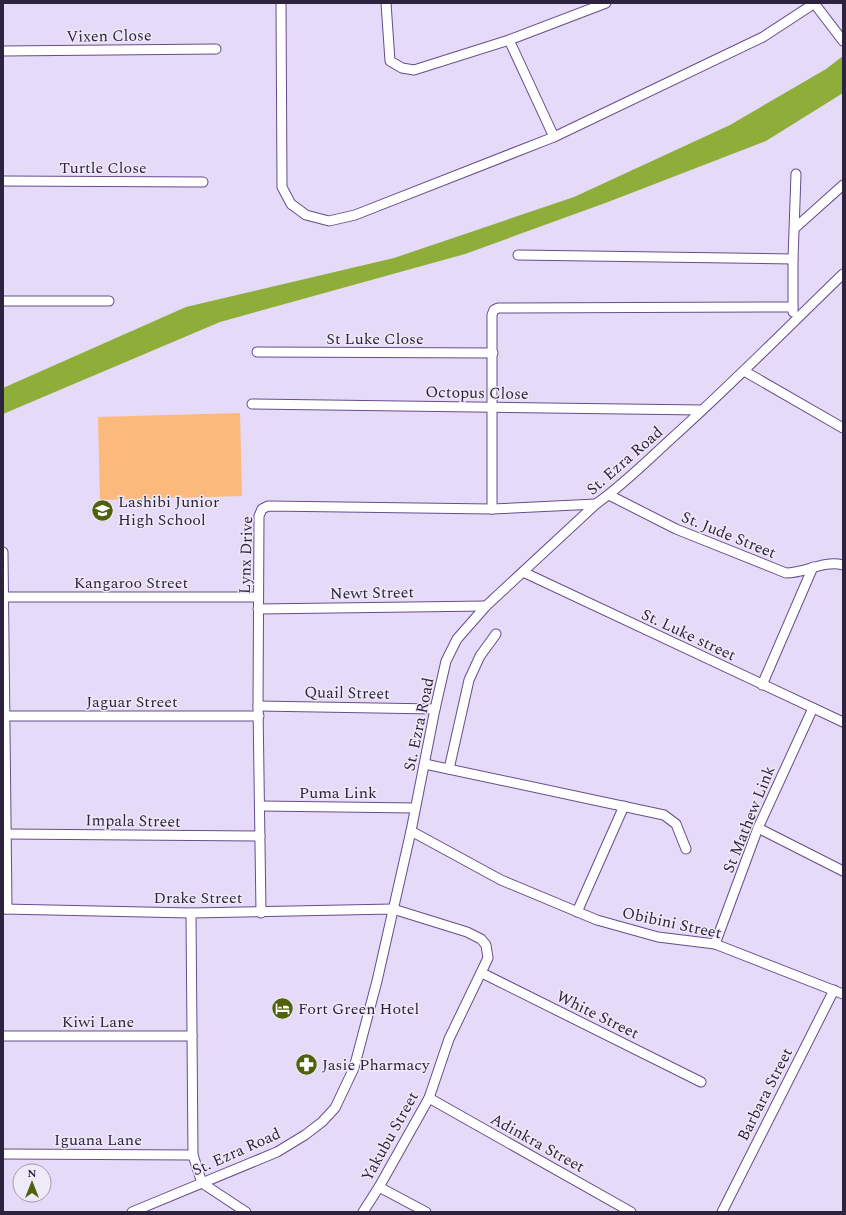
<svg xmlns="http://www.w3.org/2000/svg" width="846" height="1215" font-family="Spectral,serif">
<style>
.green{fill:#fcb97c}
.water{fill:#8fad39}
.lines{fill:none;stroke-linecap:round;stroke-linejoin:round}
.minor-casing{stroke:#674d8b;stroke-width:11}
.minor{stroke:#fff;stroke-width:9}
.labels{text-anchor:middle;stroke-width:3;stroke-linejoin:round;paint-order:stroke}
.street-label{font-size:16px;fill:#2e233e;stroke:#efeaf8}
.poi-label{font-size:16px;fill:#2e233e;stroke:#efeaf8;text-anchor:start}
</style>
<rect width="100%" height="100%" fill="#e5daf7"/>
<path class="green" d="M240,413L242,496L100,500L98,417Z"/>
<path class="water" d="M843,56V93L766,141L608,202L465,254L220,322L3,414V388L186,307L394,258L574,197L730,125L826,69Z"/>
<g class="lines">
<defs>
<g id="minor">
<path d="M281,3L282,187L291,204L306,215L329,221L355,215L554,137L763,37L815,3"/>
<path d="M386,3L390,61L402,68L414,70L509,40L606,3"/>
<path d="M814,3L843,41"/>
<path d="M509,40L554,137"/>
<path d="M3,51L216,49"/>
<path d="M3,181L203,182"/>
<path d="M795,228L843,185"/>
<path d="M518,255L793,259"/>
<path d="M3,301H109"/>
<path d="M793,312V259L796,174"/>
<path d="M257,352L493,353"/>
<path d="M744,371L843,428"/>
<path d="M252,404L702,410"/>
<path d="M609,495L676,529L786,573C806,573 823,560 843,565"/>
<path d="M492,509V315L494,310L498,308L793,307"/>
<path d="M3,552L7,909"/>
<path d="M523,572L843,722"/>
<path d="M4,597H258"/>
<path d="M258,609L486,606"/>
<path d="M762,685L813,567"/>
<path d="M258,706L435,709"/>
<path d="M6,716H259"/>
<path d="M425,764L664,815L676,824L686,849"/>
<path d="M449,769L469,680L480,656L496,634"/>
<path d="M261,806L415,808"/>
<path d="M758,828L843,871"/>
<path d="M411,831L501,880L597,920L658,937L715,944L843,994"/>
<path d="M6,834L260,836"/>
<path d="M3,909L191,913L393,909L467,932L481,939L486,945L488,958L449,1039L429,1098L379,1187L363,1212"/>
<path d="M577,912L624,806"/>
<path d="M191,913L193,1155L202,1183L246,1212"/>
<path d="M261,913L258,706L259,516L262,509L268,506L492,509L596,504"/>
<path d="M715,944L758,828L813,708"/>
<path d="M482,973L701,1082"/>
<path d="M3,1036H192"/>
<path d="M429,1098L631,1212"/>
<path d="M3,1154L193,1155"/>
<path d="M379,1187L426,1212"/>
<path d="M132,1212L277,1152L305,1135L322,1122L335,1108L354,1068L377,981L411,831L435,709L446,661L457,639L486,606L596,504C623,485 647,461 672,438C731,385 786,329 843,274"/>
<path d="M722,1212L834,990"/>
</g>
</defs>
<use href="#minor" class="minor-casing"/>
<use href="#minor" class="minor"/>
</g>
<defs>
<symbol id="school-disc" viewBox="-11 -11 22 22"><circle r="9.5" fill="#4f620b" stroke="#efeaf8"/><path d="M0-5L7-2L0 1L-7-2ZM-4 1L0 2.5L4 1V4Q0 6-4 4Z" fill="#fff"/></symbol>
<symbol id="hotel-disc" viewBox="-11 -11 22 22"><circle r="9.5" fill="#4f620b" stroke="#efeaf8"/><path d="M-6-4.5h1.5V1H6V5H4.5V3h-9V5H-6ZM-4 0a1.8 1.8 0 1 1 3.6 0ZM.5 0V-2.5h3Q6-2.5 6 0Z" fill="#fff"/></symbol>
<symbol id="pharmacy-disc" viewBox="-11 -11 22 22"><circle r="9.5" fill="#4f620b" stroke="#efeaf8"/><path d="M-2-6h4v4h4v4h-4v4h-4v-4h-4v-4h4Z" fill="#fff"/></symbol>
</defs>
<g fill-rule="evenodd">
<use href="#school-disc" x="90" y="498" width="25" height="25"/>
<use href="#hotel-disc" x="270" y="996" width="25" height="25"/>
<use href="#pharmacy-disc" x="294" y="1052" width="25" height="25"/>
</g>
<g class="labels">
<g class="street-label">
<text transform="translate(109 35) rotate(-1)" y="6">Vixen Close</text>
<text x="103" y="173">Turtle Close</text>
<text x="375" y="344">St Luke Close</text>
<text transform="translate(477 392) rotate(1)" y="6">Octopus Close</text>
<text transform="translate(624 460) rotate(-41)" y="6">St. Ezra Road</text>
<text transform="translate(729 534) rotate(22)" y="6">St. Jude Street</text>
<text transform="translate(245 555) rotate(-88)" y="6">Lynx Drive</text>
<text x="131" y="588">Kangaroo Street</text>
<text transform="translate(372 592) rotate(-1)" y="6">Newt Street</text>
<text transform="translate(689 634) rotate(25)" y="6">St. Luke street</text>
<text transform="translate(347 692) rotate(1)" y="6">Quail Street</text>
<text x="132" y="707">Jaguar Street</text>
<text transform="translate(418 724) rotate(-78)" y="6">St. Ezra Road</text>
<text x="338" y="798">Puma Link</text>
<text transform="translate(748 819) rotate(-68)" y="6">St Mathew Link</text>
<text transform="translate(133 820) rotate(1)" y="6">Impala Street</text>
<text x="198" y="903">Drake Street</text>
<text transform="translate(672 922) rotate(12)" y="6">Obibini Street</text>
<text transform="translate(598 1014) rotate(26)" y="6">White Street</text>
<text x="98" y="1027">Kiwi Lane</text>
<text transform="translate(764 1094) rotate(-63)" y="6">Barbara Street</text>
<text transform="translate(389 1136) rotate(-61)" y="6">Yakubu Street</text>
<text x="98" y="1145">Iguana Lane</text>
<text transform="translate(538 1142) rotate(29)" y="6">Adinkra Street</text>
<text transform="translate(236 1151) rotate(-24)" y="6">St. Ezra Road</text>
</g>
<g class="poi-label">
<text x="118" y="507">Lashibi Junior<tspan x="118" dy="18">High School</tspan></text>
<text x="298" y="1014">Fort Green Hotel</text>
<text x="322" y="1070">Jasie Pharmacy</text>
</g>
</g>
<rect width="846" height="1215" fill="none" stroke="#2e233e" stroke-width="8"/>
<g transform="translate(32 1183)"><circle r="19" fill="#efeaf8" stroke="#a29aae"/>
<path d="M0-3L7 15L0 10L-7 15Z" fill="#4f620b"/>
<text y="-6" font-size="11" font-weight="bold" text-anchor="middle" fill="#2e233e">N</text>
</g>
</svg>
